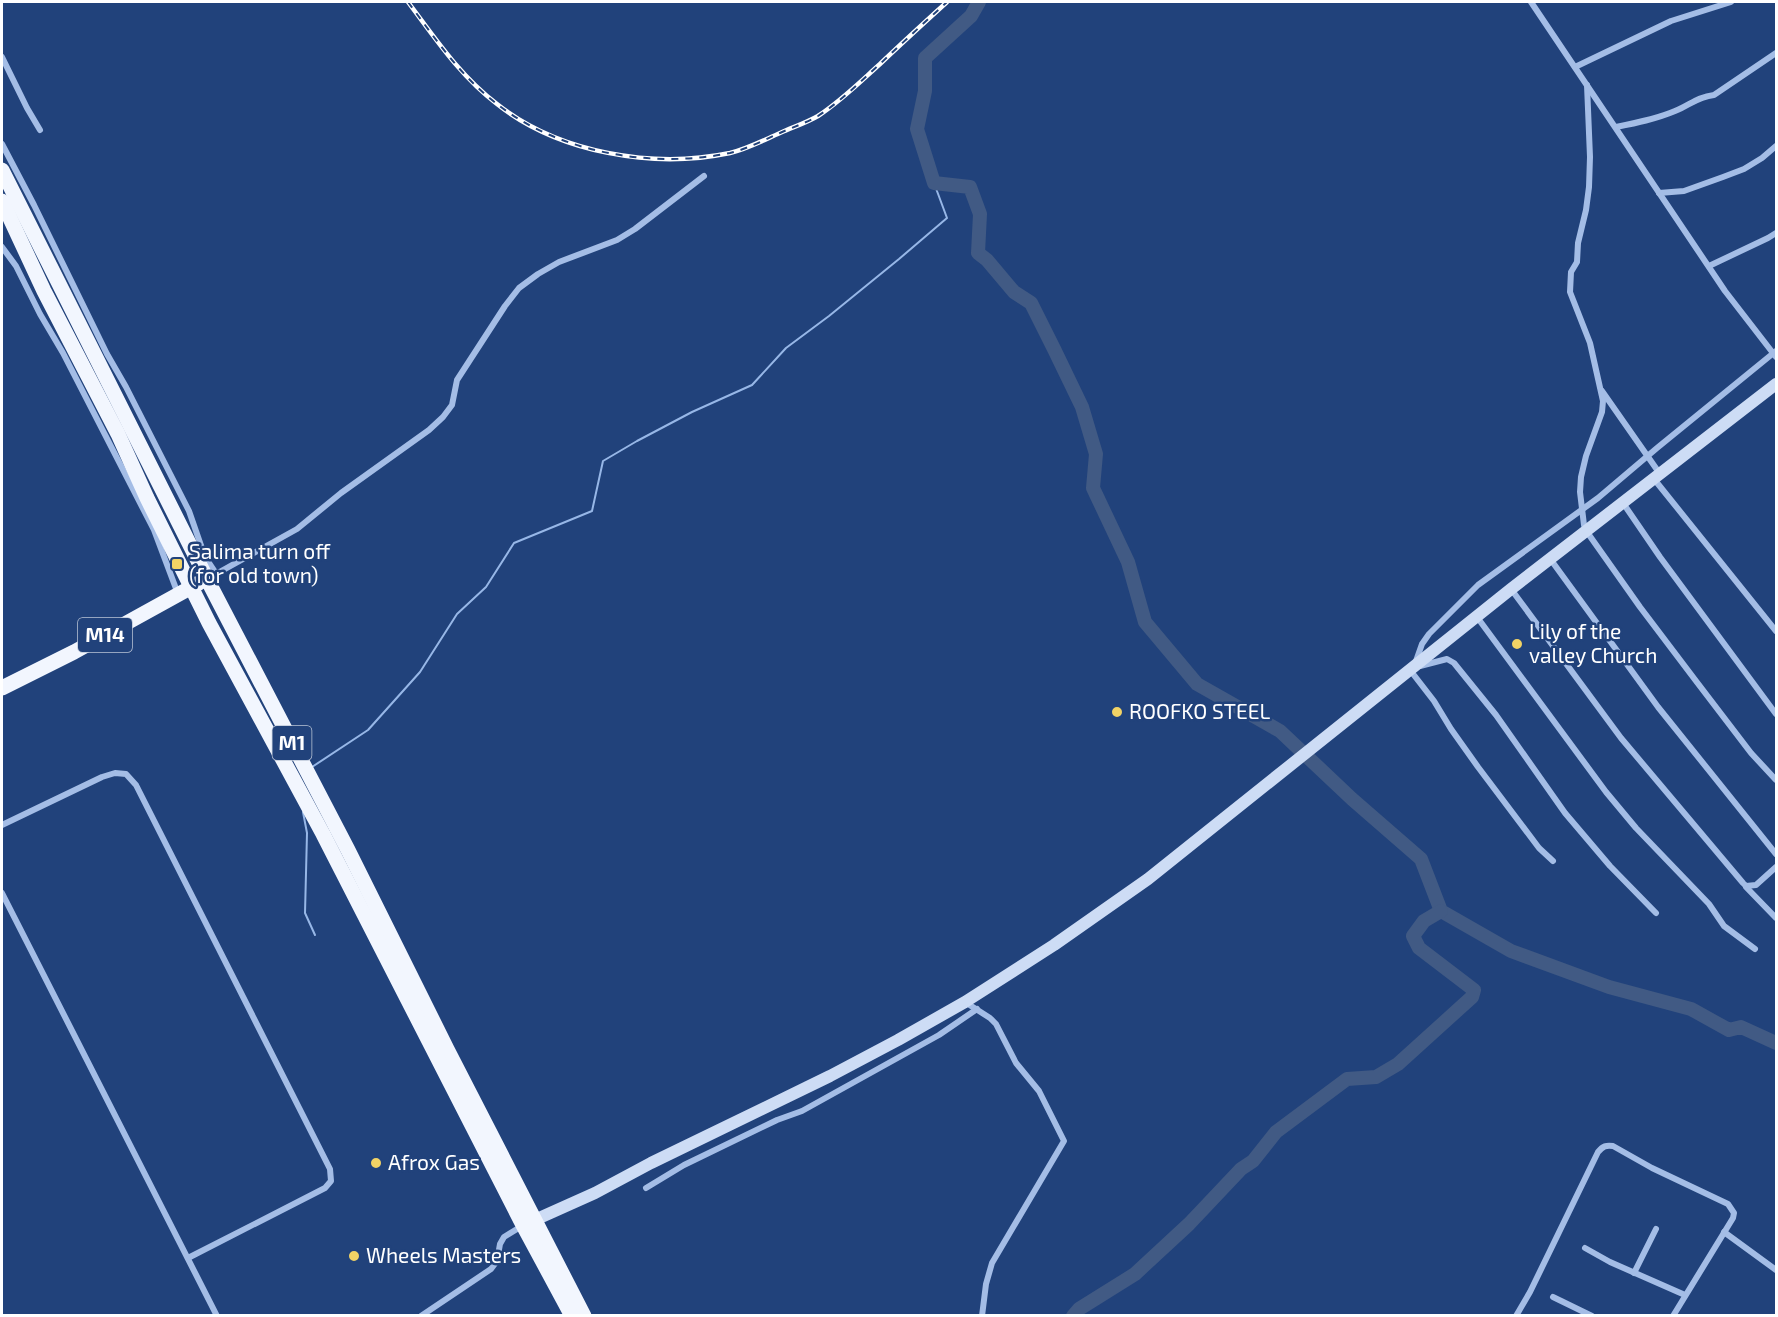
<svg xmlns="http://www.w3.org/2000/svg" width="1778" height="1317" font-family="'Exo 2',sans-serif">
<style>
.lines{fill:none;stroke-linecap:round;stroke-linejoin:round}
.stream{stroke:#97b7e7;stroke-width:2}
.river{stroke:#415a84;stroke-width:14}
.minor{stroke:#a4bde6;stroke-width:6}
.secondary{stroke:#cddcf5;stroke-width:12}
.trunk{stroke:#f2f6fe;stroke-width:15}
.rail-casing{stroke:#fff;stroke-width:4.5}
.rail{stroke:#21427b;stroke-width:2;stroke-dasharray:7;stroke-linecap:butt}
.poi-dot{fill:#f2d365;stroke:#21427b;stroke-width:2}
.labels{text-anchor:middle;stroke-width:5;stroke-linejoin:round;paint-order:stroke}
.shield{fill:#21427b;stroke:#bcc6d7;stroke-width:1.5}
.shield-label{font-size:20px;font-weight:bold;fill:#fff}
.poi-label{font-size:21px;fill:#fff;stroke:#21427b;text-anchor:start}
</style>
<rect width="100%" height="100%" fill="#21427b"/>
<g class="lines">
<g class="stream">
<path d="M312,767L368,730L420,672L457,614L486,587L514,543L592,511L603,461L637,441L692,412L752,385L786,348L829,316L899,259L947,218L934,183"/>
<path d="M303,812L307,833L305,913L315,935"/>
</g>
<g class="river">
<path d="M979,2L971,16L925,58V91L917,129L934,183L970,187L980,214L978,253L987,260L1014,292L1031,303L1055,351L1082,407L1096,454L1093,488L1128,562L1145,622L1197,684L1280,731L1352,799L1421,859L1441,911L1511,951L1609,987L1691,1009L1729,1030L1741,1027L1776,1043"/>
<path d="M1073,1316L1079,1309L1135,1274L1189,1224L1241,1169L1253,1161L1276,1132L1347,1079L1376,1077L1398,1064L1472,997L1474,990L1419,948L1413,936L1424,921L1441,911"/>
</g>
<g class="minor">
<path d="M1531,2L1725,291L1776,357"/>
<path d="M2,57L27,108L40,130"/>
<path d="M1575,67L1671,21L1731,2"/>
<path d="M1587,85L1590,157L1589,187L1586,210L1578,243L1577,262L1571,272L1570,292L1590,343L1603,401L1602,412L1586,456L1581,477L1580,492L1584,525L1587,532L1640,607L1696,681L1751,753L1776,780"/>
<path d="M1616,127C1636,123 1656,119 1675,111C1690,105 1697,97 1714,95L1776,53"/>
<path d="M2,144L34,205L107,354L126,387L189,511L205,557L217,575"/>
<path d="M1659,193L1684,191L1723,177L1744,169L1762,158L1776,146"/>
<path d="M2,247L16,266L40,314L63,353L154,530L178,594"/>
<path d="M1709,266L1768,238L1776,233"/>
<path d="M1602,391L1660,474"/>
<path d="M1654,479L1776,631"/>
<path d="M1623,503L1660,557L1776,714"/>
<path d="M1551,560L1658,707L1776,854"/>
<path d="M207,579L297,529L341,493L429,430L443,417L452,405L457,380L505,306L519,288L538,274L559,262L617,240L635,229L704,176"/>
<path d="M1511,589L1621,738L1743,883L1746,886L1756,885L1776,867"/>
<path d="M1477,617L1606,792L1636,828L1709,904L1724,926L1755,949"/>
<path d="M1416,661L1422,644L1429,634L1478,585L1598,498L1657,448L1776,351"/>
<path d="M1420,666L1447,659L1454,663L1496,715L1565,813L1610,866L1656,913"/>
<path d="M1410,670L1434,701L1451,729L1478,767L1539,848L1553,861"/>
<path d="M2,825L102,777L115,773L126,774L136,785L330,1169L331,1181L325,1188L188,1258"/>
<path d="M1746,887L1776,918"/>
<path d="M2,893L217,1316"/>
<path d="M965,1002L990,1018L996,1024L1016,1063L1039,1091L1064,1141L992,1263L986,1284L982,1316"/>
<path d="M646,1188L684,1165L777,1120L802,1111L939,1035L977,1009"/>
<path d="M1724,1232L1776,1270"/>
<path d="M1585,1248L1610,1262L1685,1295"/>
<path d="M1634,1273L1656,1229"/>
<path d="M1553,1297L1592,1316"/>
<path d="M421,1316L491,1269L497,1261L500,1244L504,1237L522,1226"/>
<path d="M1516,1316L1530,1292L1598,1152C1603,1146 1606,1145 1613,1146L1652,1168L1728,1204L1734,1213L1733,1218L1673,1316"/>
</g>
<path class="secondary" d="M528,1223L595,1193L651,1163L830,1076L898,1040L965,1002L1054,945L1148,879L1511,589L1776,384"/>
<g class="trunk">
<path d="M2,170L207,579L348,850L447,1049L584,1316"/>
<path d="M2,201L44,291L118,434L147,498L209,623L323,834L523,1225L572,1316"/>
<path d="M2,688L74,652L199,583"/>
</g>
<defs>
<path id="rail" d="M408,2C435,38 460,76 497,104C559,153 653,169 730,153C747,149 764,140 780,133C793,127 806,123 818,116C841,101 860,82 880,64C902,43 925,22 947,2"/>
</defs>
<use href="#rail" class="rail-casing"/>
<use href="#rail" class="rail"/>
</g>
<g class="poi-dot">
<rect x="171" y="558" width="12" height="12" rx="3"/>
<circle cx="1517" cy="644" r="6"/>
<circle cx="1117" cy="712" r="6"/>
<circle cx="376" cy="1163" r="6"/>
<circle cx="354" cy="1256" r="6"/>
</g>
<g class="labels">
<g class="shield">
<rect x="78" y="618" width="54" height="34" rx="4.5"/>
<rect x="272.5" y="726" width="39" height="34" rx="4.5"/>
</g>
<g class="shield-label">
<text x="105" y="642">M14</text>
<text x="292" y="750">M1</text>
</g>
<g class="poi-label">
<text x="189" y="559">Salima turn off<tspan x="189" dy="24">(for old town)</tspan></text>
<text x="1529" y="639">Lily of the<tspan x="1529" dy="24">valley Church</tspan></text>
<text x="1129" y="719">ROOFKO STEEL</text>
<text x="388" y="1170">Afrox Gas</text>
<text x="366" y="1263">Wheels Masters</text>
</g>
</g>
<rect width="1778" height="1317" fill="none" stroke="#ffffff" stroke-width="6"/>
</svg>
